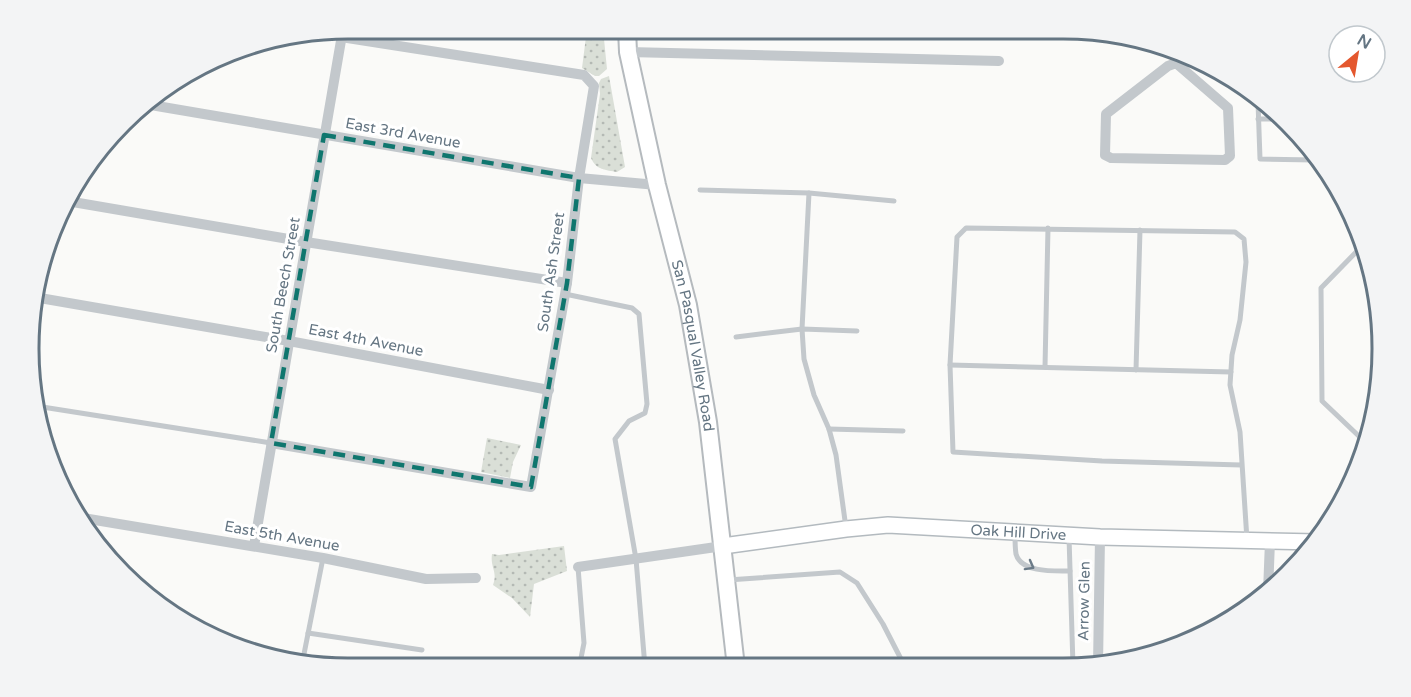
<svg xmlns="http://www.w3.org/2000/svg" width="1411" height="697" font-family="'Varela Round',sans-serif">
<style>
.grass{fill:url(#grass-dots)}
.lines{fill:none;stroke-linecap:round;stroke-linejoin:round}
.secondary-casing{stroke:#b3babf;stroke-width:18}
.primary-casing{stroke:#b5babe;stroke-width:20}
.lane{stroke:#c3c8cc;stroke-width:5}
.street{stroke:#c3c8cc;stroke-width:10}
.secondary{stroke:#fff;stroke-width:15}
.primary{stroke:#fff;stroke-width:16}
.oneway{stroke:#6a7a87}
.marked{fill:none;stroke:#0f766e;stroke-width:4.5;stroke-dasharray:12 8;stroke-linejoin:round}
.labels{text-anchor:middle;stroke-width:6;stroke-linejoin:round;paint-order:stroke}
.street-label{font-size:15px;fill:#657683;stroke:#fff}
.rim{fill:none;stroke:#657683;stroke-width:3}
</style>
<defs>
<pattern id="grass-dots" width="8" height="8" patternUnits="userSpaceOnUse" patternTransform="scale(1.5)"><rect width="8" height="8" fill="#dadfd7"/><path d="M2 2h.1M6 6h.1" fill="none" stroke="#b4b9b4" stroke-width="1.8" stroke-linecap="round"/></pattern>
</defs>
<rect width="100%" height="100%" fill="#fafaf8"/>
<g class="grass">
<path d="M587,29H605L604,39L607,69L599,76H595L582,68Z"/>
<path d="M609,76L625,167L617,172C606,170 596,170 591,158L600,94L599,83L601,79Z"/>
<path d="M487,438L521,445L513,462L510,478L481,472Z"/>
<path d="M564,546L567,571L534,584L530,617L512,598L493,585C498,571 490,568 492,554L499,555Z"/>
</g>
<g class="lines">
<defs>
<g id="secondary">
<path id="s1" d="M723,546L846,529L888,525L1100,537L1317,542"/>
</g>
<g id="primary">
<path id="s2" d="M627,29L628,52L657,185L688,305L708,422L736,667"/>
</g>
</defs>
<use href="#secondary" class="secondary-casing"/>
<use href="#primary" class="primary-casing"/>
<g class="lane">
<path d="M321,33L341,37"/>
<path d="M1258,102L1260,159L1314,160"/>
<path d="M1258,119H1283"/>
<path d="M700,190L809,193L894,201"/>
<path d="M809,193L802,329L804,359L814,395L829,429L836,455L846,528"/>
<path d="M1362,246L1321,288L1322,401L1364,441"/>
<path d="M565,294L632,308L639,314L647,404L645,413L629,421L615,439L636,559L645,667"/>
<path d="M736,337L802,329L857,331"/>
<path d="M950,365L1231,372"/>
<path d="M1045,367L1048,228"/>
<path d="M1136,370L1140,230"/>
<path d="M36,406L271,443"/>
<path d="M829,429L903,431"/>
<path d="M1241,465L1102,461L953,452L950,365L957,237L966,228L1235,232L1244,239L1246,262L1240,320L1232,355L1230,385L1240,432L1247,540"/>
<path d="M1015,534C1015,540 1015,548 1016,554C1021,573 1055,571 1070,571"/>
<path d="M1069,537L1073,666"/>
<path d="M578,567L584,643L579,668"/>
<path d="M728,580L840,572L857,583L883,624L902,661L900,666"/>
<path d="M308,633L422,650"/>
<path d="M303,659L323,558"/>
</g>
<g class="street">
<path d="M628,52L999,61"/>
<path d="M1176,63L1228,108L1230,156L1225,160L1111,158L1105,155L1106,114L1168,66Z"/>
<path d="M145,104L579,178L657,185"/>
<path d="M67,201L306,242L567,283"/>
<path d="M34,297L289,341L549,390"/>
<path d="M271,443L531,487L567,283L579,178L594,86L584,75L341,37"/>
<path d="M83,518L323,558L426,579L476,578"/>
<path d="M254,546L343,29"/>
<path d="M578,567L723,546"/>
<path d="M1268,592L1270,541"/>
<path d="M1098,666L1100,537"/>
</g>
<use href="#secondary" class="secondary"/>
<use href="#primary" class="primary"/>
</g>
<defs><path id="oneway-chevron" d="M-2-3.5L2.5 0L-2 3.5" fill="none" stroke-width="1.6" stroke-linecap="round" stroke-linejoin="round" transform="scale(1.5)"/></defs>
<use class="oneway" href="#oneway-chevron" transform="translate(1030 566) rotate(29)"/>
<path class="marked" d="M324,135L579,178L567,283L531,487L271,443Z"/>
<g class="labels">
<g class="street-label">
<text transform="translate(403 133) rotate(10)" y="5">East 3rd Avenue</text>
<text transform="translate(551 272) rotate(-82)" y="5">South Ash Street</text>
<text transform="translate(283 285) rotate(-80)" y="5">South Beech Street</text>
<text transform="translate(366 340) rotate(11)" y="5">East 4th Avenue</text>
<text dy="5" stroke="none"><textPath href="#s2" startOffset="324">San Pasqual Valley Road</textPath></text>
<text dy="5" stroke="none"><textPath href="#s1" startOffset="297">Oak Hill Drive</textPath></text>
<text transform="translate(282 536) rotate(10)" y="5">East 5th Avenue</text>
<text transform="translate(1084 601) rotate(-89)" y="5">Arrow Glen</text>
</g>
</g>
<path d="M0 0H1411V697H0ZM348 39H1063A309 309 0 0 1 1372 348V349A309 309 0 0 1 1063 658H348A309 309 0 0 1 39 349V348A309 309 0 0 1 348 39Z" fill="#f3f4f5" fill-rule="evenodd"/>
<path class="rim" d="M348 39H1063A309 309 0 0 1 1372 348V349A309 309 0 0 1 1063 658H348A309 309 0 0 1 39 349V348A309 309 0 0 1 348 39Z"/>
<g transform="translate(1357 54) rotate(30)"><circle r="28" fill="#ffffff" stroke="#c1c8cd" stroke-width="1.5"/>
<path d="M0-4.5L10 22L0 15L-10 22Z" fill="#e4572e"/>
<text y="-9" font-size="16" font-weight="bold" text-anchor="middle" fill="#657683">N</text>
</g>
</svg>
